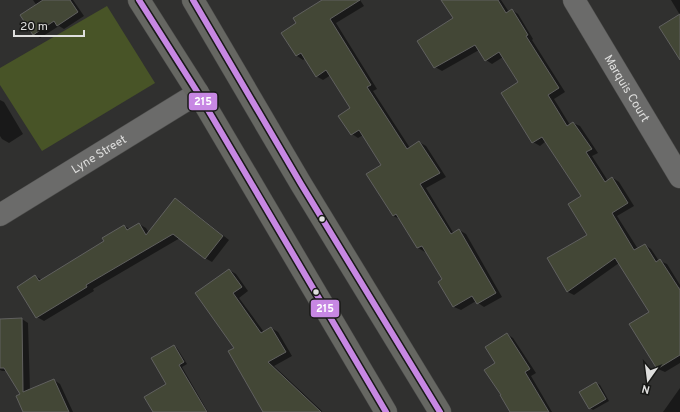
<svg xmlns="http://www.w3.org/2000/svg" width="680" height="412" font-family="Overpass,sans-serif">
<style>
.green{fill:#485427}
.shadow{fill:#0007}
.building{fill:#434736;stroke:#60605f}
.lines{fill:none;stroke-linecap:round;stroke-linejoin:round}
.minor-casing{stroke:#4c4c4b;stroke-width:23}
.major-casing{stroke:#4c4c4b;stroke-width:23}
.minor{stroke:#6b6b6a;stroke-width:22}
.major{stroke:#666762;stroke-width:22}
.bus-1-casing{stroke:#181917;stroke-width:9}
.bus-1{stroke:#c787e3;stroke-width:6}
.bus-dot{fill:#dfdfde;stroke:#181917;stroke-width:1.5}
.labels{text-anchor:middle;stroke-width:3.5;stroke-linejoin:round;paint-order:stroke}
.street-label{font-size:12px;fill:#dfdfde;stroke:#181917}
.line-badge{stroke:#181917;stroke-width:1.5}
.badge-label{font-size:11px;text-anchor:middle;font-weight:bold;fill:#fff}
</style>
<rect width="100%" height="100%" fill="#30302f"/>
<path class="green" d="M107,6L155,83L42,151L0,85V68Z"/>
<g class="shadow">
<path d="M33,0H73L84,16L64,29L59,26L40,38L34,34L37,6Z"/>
<path d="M327,0H360L364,6L336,23L377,89L373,91L410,148L419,142L426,146L446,177L426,188L454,234L459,230L466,234L502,297L484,307L478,303L476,301L461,310L454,307L440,282L444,280L426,251L425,252L418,248L400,219L393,216L383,165L363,135L358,138L352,134L351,108L331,75L323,80L316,76L306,58L303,60L297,56L298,23Z"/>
<path d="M443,0H501L509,12L512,10L518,14L533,39L532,40L565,92L554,99L570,125L573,123L580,126L598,153L592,156L608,181L613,178L619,182L634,206L617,216L638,249L645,245L651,249L659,261H660L667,264L680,285V287L676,290L680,296V363L665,372L658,369L631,324L650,312L619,263L574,295L568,292L548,258L589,235L583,196L546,141L540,146L533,142L519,83L503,57L492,64L486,60L479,50L442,71L435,67L454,19Z"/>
<path d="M671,0H680V15Z"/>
<path d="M0,100L4,102L23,134L9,143L2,139L0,136Z"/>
<path d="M182,203L229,240L212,262L205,258L180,238L93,289L94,291L44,321L37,317L35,276L42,280L106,242L124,226L130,229L139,224L146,228L149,233Z"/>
<path d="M229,270L236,274L248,291L239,298L264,332L271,328L278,332L292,356L274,366L322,411L321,412H264L235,348Z"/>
<path d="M22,319L28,323L30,391L54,380L60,384L73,412H24L22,394L8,371H2L0,370V320Z"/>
<path d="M507,334L513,338L536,373L531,376L552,412H511L502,395L496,363Z"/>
<path d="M174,346L177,348L187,364L182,367L208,412H154L167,384Z"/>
<path d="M596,383L600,385L609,401L593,410L590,408Z"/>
<path d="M680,388V412H663Z"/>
</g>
<g class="building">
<path d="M43,0H70L78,12L57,26L54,21L33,35L20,15Z"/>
<path d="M322,0H360L330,19L371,85L367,87L407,149L419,141L440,173L420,184L451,234L459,229L496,293L477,304L472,296L453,307L438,282L442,279L422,246L417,248L396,214L393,216L366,174L381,165L359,130L351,135L338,116L350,108L326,70L316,77L301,53L296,56L281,33L296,23L293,18Z"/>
<path d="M441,0H498L506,13L512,9L528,35L526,36L559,88L548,95L567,126L573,122L592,149L586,152L605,182L612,177L628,203L612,213L634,250L645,244L656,262L660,259L680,290V355L657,369L629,324L649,312L615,258L567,292L547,258L587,235L568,204L581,196L542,137L532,143L501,93L518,82L499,52L485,61L475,45L434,68L417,41L453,18Z"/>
<path d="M680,14V60L659,27Z"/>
<path d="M175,198L223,236L205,259L173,234L86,285L87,287L36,318L17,287L35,275L39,281L104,241L102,238L124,225L127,230L139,223L146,235Z"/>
<path d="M229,269L242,287L233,293L261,333L271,327L286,352L268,362L321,412H263L228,351L234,348L195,293Z"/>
<path d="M22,318L23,392L54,379L69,412H23L16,396L20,394L4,368H0V319Z"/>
<path d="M507,333L530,369L525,372L549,412H510L500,395H501L484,370L495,363L485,347Z"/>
<path d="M174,345L184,362L179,365L207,412H153L144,397L166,384L151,358Z"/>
<path d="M596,382L606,399L589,409L579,392Z"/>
</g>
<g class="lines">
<defs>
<g id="minor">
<path id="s1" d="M574,0L680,177"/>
<path id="s2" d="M0,215L198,93"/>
</g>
<g id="major">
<path d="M139,0L198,93L386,412"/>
<path d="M193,0L301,184L440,412"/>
</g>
</defs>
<use href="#minor" class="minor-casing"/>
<use href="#major" class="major-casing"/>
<use href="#minor" class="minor"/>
<use href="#major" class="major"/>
<defs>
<g id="bus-1">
<path d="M139,0L198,93L386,412"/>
<path d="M193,0L301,184L440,412"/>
</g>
</defs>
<use href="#bus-1" class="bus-1-casing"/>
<use href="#bus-1" class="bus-1"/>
</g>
<g class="bus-dot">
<circle cx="322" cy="219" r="3.5"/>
<circle cx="316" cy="292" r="3.5"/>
</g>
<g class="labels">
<g class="street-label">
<text dy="4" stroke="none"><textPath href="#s1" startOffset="103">Marquis Court</textPath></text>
<text dy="4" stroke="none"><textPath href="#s2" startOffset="116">Lyne Street</textPath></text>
</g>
</g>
<g class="line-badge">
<rect x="188" y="92" width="30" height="19" rx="4" fill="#c787e3"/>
<rect x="310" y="299" width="30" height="19" rx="4" fill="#c787e3"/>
</g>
<g class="badge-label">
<text x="203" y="105">215</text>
<text x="325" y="312">215</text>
</g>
<g transform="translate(648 380) rotate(194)" stroke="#181917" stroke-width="3" paint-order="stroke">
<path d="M0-3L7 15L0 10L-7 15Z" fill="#dfdfde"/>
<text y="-6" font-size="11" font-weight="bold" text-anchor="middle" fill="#dfdfde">N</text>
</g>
<path d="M14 30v6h70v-6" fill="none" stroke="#dfdfde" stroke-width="2"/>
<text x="20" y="30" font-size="12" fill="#dfdfde" stroke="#181917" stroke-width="3" paint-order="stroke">20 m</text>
</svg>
